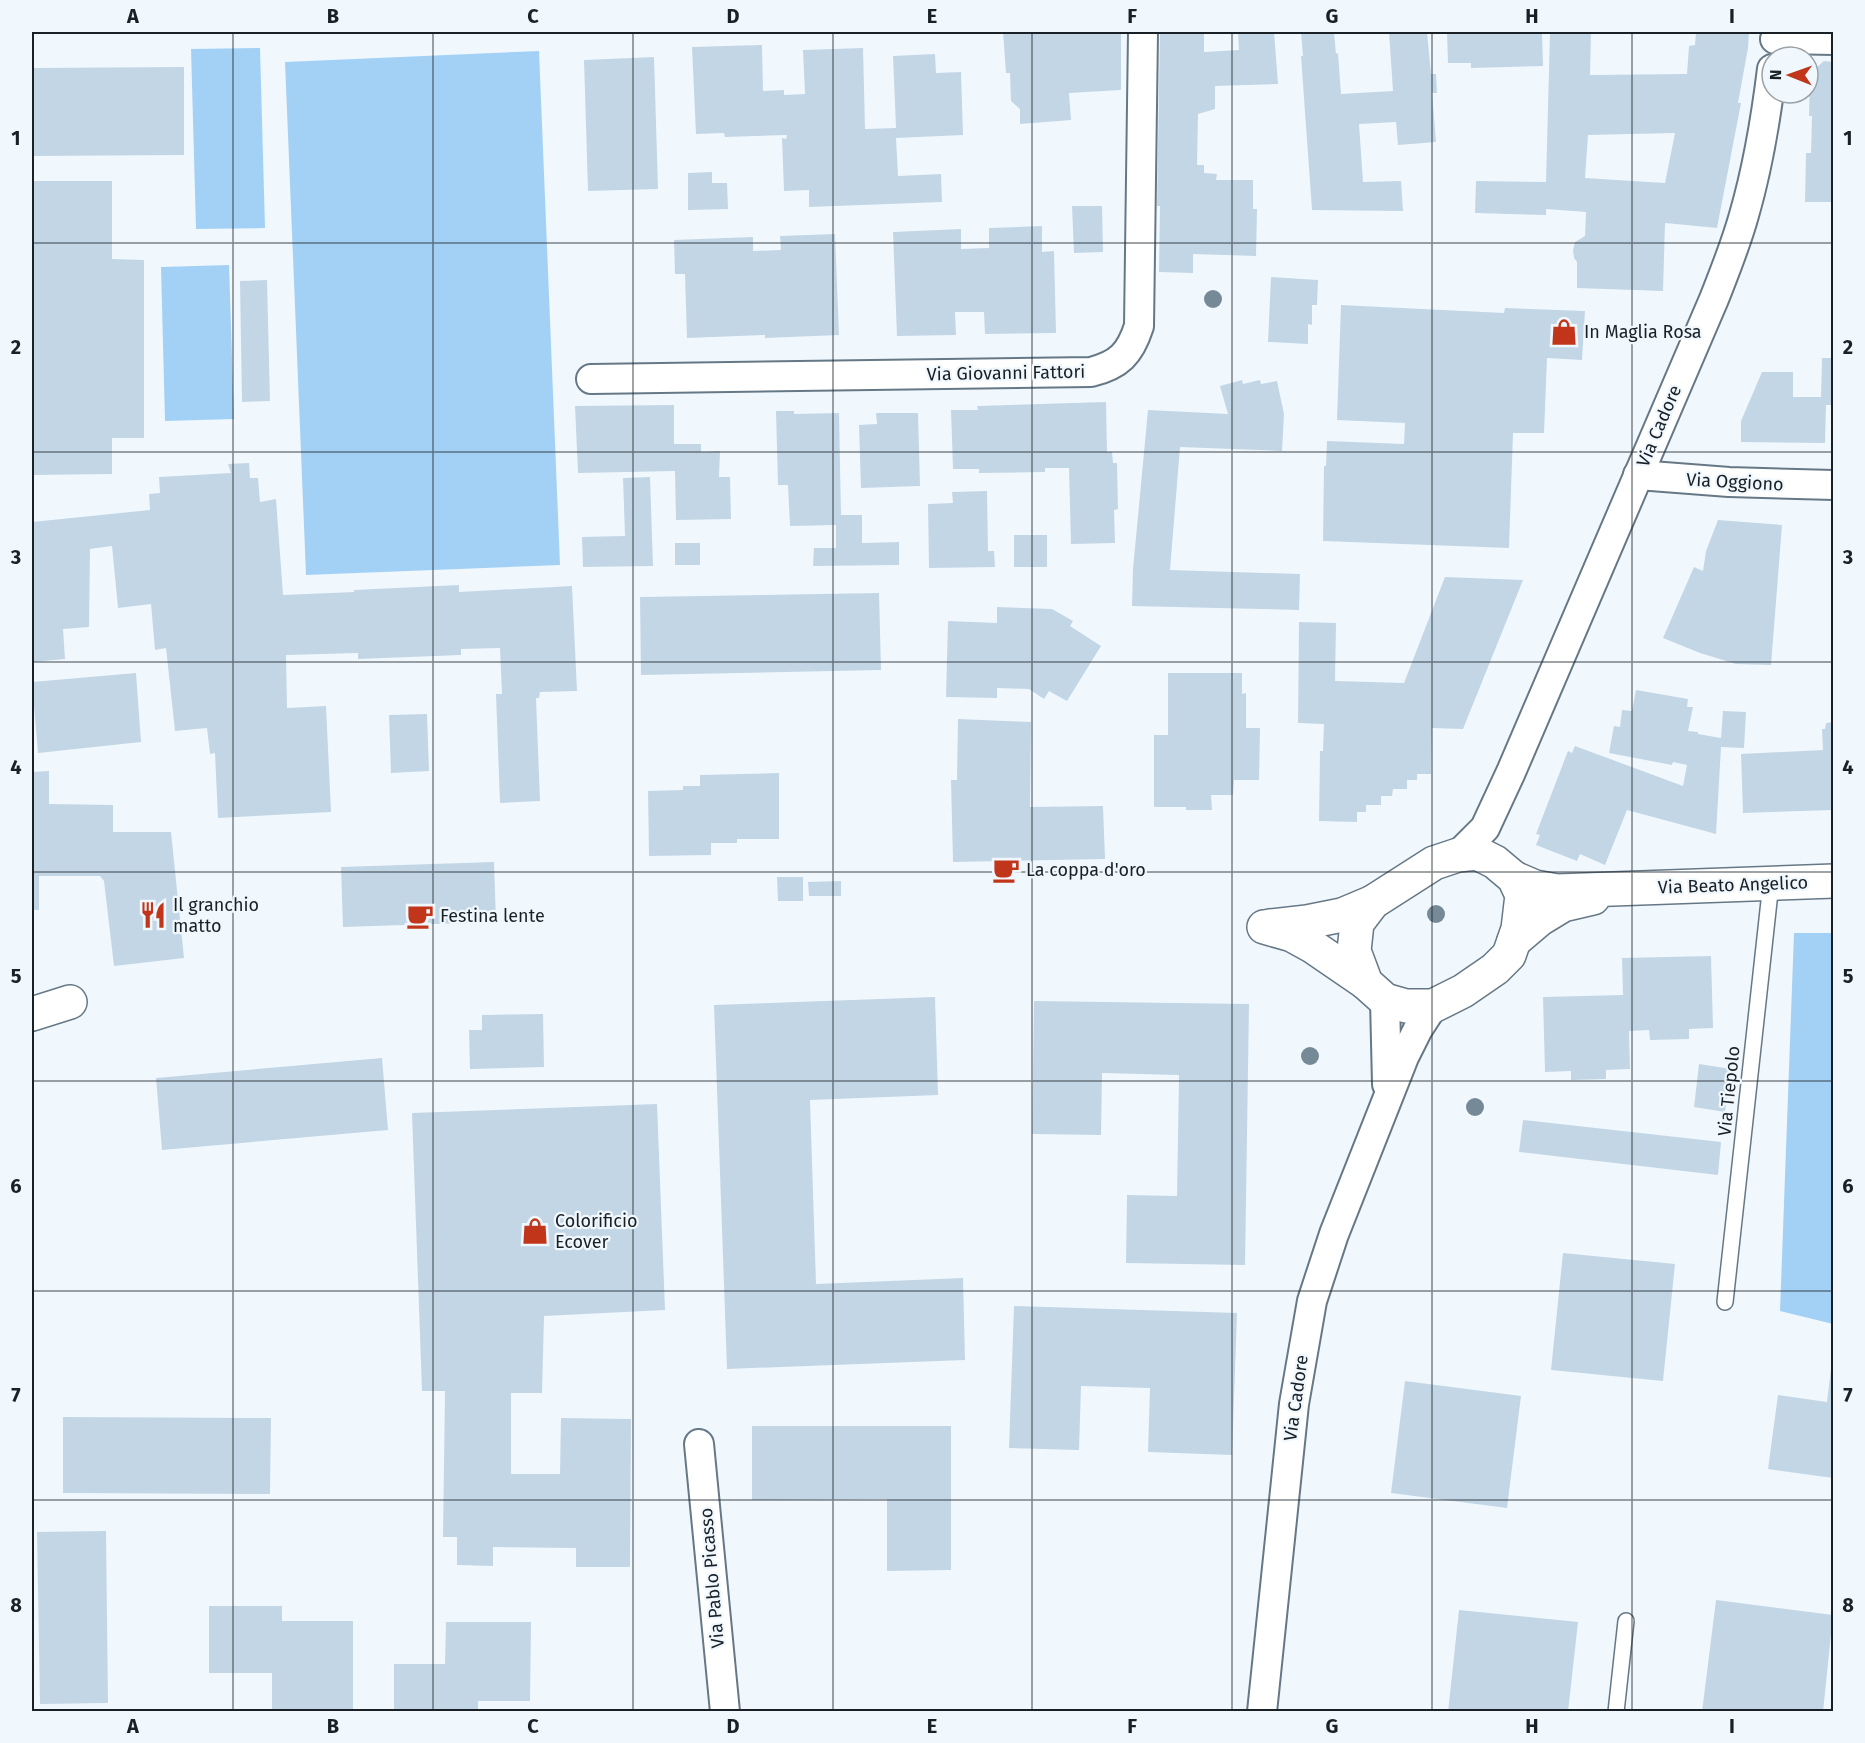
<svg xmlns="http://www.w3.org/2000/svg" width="1865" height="1743" font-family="'Fira Sans',sans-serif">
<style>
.green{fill:#a3d1f6}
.building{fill:#c3d6e6;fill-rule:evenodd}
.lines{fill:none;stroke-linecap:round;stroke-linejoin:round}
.lane-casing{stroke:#667886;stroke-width:18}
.street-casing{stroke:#667886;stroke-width:32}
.secondary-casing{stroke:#667886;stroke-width:36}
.lane{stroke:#fff;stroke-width:15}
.street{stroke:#fff;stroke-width:28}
.secondary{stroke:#fff;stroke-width:33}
.tree{fill:#768997}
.grid{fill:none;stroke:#192026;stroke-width:1.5;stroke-opacity:0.55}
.labels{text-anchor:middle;stroke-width:4.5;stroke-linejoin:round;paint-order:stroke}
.poi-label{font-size:18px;fill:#192026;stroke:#f0f8fe;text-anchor:start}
.street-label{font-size:18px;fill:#192026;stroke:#f0f8fe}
.neatline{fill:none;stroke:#192026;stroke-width:2}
.grid-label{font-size:20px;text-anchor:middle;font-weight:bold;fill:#192026}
</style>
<rect width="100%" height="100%" fill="#f0f8fe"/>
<g class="green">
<path d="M260,48L265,228L196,229L191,49Z"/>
<path d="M539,51L560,565L306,575L285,62Z"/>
<path d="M229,265L234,419L165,421L161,267Z"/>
<path d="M1794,933H1833V1324L1780,1311Z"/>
</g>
<g class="building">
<path d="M1003,32H1121V90L1069,93L1071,120L1020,124V109L1011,101L1010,73H1006Z"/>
<path d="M1160,32H1204V52L1239,50L1238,32H1274L1278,84L1215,86V109L1198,114L1197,165H1204V173L1217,174L1216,180H1253V209H1257L1256,256L1193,254V273L1159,272L1160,206H1157Z"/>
<path d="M1301,32H1334L1336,54L1338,53L1341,94L1393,91L1389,32H1427L1431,74H1436L1437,93H1432L1436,142L1398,145L1396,122L1359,124L1363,182L1401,181L1403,211L1312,210L1301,56H1303Z"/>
<path d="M1447,32H1542L1543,66L1471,68V63H1448Z"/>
<path d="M1550,32H1591L1590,75L1687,74L1689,46L1695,45L1696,32H1749L1748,48L1738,103H1741L1717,228L1665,223L1663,291L1577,288V262L1574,258L1573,250L1575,242L1585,236L1586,212L1546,209V215L1475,213L1476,181L1546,182ZM1675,133L1665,183L1585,178L1588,135Z"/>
<path d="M762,45L763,91L784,90V95L805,94L803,50L863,48L865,129L896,128L893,56L935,54L936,73L961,72L963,135L896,138L898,176L941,174L942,202L809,207V190L784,191L782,138L786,139L787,135L725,137L724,133L696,134L692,47Z"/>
<path d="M654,57L658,189L588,191L584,60Z"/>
<path d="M1824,61L1833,62V202H1805L1806,153H1811L1812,116H1809L1810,73Z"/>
<path d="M184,67V155L32,156V68Z"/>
<path d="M712,172V183H727L728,209L688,210V173Z"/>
<path d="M32,181H112V259L144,260V438H112V474L32,475Z"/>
<path d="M1072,206H1102L1103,252L1074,253Z"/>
<path d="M1042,226V252L1054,251L1056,333L985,334L984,312H955L956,335L897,336L893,232L961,229V249L989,248V228Z"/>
<path d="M835,234L839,335L765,338V335L687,338L685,274H675L674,240L753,237V251L781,250L780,236Z"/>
<path d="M1271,277L1318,280L1317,305H1312V325L1308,324V344L1268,342Z"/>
<path d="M267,280L270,401L242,402L240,281Z"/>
<path d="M1341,305L1504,313L1505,308L1585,311L1582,360L1547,358L1544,433H1513L1509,548L1323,541L1324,466H1326L1327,441L1404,444L1405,423L1337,420Z"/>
<path d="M1822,358H1833V405H1826L1825,443L1741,442V421L1762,372H1793V397H1821Z"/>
<path d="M1242,380L1243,384L1260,380L1261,384L1277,381L1284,414L1282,451L1180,447L1170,570L1300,574L1299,610L1132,606L1133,569L1148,410L1228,414L1220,386Z"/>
<path d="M1106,402L1107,452H1112L1113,463H1117L1118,509L1114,510L1115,543L1071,544L1069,468H1045V472L979,473V469H953L951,410H978L977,406Z"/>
<path d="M674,405V444H701V452L720,451L719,477H730L731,519L676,520L675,471L578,473L575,406Z"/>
<path d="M776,411H794V414L839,413L841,515H862V543L899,542V565L813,566L814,548H836V525L790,526L788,485H778Z"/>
<path d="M876,413H918L920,486L861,488L859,425L877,424Z"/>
<path d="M249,463L250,478H258L260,502L276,499L283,595L354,592V590L459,585V592L572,586L577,691L540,692L539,698H536L540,801L500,803L496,694H502L500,648L461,649V655L358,659V653L286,655L287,708L326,706L331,812L218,818L215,753L210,754L207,728L175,731L166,648L155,650L151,604L118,608L112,546L90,549L89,627L63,629L65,659L32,662V522L150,510L149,494L160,493L159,477L231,473L228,464Z"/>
<path d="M650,477L653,566L583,567L582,537L625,536L623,478Z"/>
<path d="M987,491L988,551H994L995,567L929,568L928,504L953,503L952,492Z"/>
<path d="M1718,520L1782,525L1771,665L1736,664L1700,653L1663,638L1694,567L1703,571L1706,551Z"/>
<rect x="1014" y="535" width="33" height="32"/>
<rect x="675" y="543" width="25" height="22"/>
<path d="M1445,577L1523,580L1463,729L1432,728L1431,774H1417V780H1407V789H1393L1392,796H1381V805H1366V812H1357V822L1319,821L1320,751H1323L1324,724L1298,723L1299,622L1336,623L1335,681L1404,683Z"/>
<path d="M879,593L881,670L641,675L640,597Z"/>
<path d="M997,607L1052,609L1073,621L1070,626L1101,646L1067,701L1049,691L1044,699L1029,689L997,688V698L946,697L948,621L997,623Z"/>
<path d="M136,673L141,742L38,753L32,682Z"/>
<path d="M1168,673H1242V694L1246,693V728H1260L1259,780H1234L1233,795H1211L1212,810H1186V807H1154V735H1168Z"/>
<path d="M1636,690L1688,699L1687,707H1693L1688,731L1698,732V734L1721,738L1723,711L1746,712L1744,748L1721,747L1716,834L1627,810L1605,865L1580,854L1577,861L1536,845L1540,835L1536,834L1568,751L1572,753L1575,746L1683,786L1687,765L1673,762L1672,765L1609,753L1614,726L1620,727L1622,710L1632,711Z"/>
<path d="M427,714L429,771L391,773L389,715Z"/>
<path d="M958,719L1031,722L1030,807L1103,806L1105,859L953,862L951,780H957Z"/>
<path d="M1833,722V810L1743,813L1741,754L1823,750L1822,729H1825L1826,723Z"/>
<path d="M49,771V804L113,805V832H171L184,958L114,966L104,881L100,876H39V910H32V772Z"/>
<path d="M779,773V839H737V843H711V855L649,856L648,791L683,790V786H700V775Z"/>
<path d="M494,862L496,922L343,927L341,867Z"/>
<path d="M777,877H803V901H778Z"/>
<path d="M841,881V896H809L808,882Z"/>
<path d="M1711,956L1713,1028L1689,1029V1039L1650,1040L1649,1030L1629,1031L1630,1069L1606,1070V1079L1571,1080V1071L1545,1072L1543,997L1623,995L1622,958Z"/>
<path d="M935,997L938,1095L810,1100L816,1284L963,1278L965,1360L727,1369L714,1005Z"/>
<path d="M1034,1001L1249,1004L1245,1265L1126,1263L1127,1195L1177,1196L1179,1075L1102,1073L1101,1135L1032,1134Z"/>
<path d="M543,1014L544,1067L470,1069L469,1030H482V1015Z"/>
<path d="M382,1058L388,1130L162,1150L156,1078Z"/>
<path d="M1699,1064L1731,1069L1725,1112L1694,1107Z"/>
<path d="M657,1104L665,1310L544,1316L542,1393H511V1474H560L561,1418L631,1419L630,1567H576V1548L493,1547V1566L457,1565V1537H443L445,1391H422L412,1113Z"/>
<path d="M1523,1120L1721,1142L1718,1175L1519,1152Z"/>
<path d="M1563,1253L1675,1264L1663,1381L1551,1370Z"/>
<path d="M1014,1306L1237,1313L1232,1455L1148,1452L1150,1388L1081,1386L1079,1450L1009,1448Z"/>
<path d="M1832,1361L1833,1478L1768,1469L1778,1395L1827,1402Z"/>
<path d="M1405,1381L1521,1396L1507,1508L1391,1493Z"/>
<path d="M63,1417L271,1418L270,1494L63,1493Z"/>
<path d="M752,1426H951V1570L887,1571V1499L752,1500Z"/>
<path d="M106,1531L108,1703L40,1704L37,1532Z"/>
<path d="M1716,1600L1833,1615L1823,1712H1702Z"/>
<path d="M209,1606H282V1621H353V1712H272V1673H209Z"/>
<path d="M1459,1610L1578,1622L1568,1712H1448Z"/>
<path d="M446,1622H531L530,1701H478V1712H394V1664H445Z"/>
</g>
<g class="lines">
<defs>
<g id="lane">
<path d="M1725,1302L1771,883"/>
<path d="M1616,1712L1626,1621"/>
</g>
<g id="street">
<path d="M1775,39L1834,40"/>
<path d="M591,379L1091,372C1119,365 1130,354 1139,326L1143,32"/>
<path d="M1638,475L1729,482L1834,485"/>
<path d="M1458,855L1485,828L1511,772L1714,299C1725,271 1736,244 1744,215C1758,167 1766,118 1772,69"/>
<path d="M1385,1000L1387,1084"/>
<path d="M699,1444L725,1712"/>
<path d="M1262,1712L1294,1404L1312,1301L1334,1234L1404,1057L1418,1029L1433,1006"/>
</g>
<g id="secondary">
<path d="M1477,853L1495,862L1514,878L1522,895L1518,929L1509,955L1495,969L1463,991L1433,1006H1406L1385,1000L1366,983L1354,951L1357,923L1373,902L1434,863L1458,855Z"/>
<path d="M1514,878L1535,887L1557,891L1834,881"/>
<path d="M1270,926L1307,922L1342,915L1373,902"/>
<path d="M1264,927L1292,935L1312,946L1366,983"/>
<path d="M1514,941L1540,919L1563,905L1593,898"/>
<path d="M32,1014L70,1002"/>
</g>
</defs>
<use href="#lane" class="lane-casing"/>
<use href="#street" class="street-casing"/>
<use href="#secondary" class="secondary-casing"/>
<use href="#lane" class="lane"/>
<use href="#street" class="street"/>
<use href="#secondary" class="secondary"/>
</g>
<g class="tree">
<circle cx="1213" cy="299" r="9"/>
<circle cx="1436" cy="914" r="9"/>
<circle cx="1310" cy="1056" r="9"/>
<circle cx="1475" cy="1107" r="9"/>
</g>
<path class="grid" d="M233,32V1712M433,32V1712M633,32V1712M833,32V1712M1032,32V1712M1232,32V1712M1432,32V1712M1632,32V1712M32,243H1834M32,452H1834M32,662H1834M32,872H1834M32,1081H1834M32,1291H1834M32,1500H1834"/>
<defs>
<symbol id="shop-bare" viewBox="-9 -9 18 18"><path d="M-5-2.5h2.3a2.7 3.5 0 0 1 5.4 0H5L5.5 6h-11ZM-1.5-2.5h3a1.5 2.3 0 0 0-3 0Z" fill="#c1361b" stroke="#f0f8fe" stroke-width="2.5" paint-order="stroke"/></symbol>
<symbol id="cafe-bare" viewBox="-9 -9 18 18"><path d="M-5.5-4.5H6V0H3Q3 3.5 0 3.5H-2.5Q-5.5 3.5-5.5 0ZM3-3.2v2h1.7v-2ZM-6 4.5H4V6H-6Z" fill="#c1361b" stroke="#f0f8fe" stroke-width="2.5" paint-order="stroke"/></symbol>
<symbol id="restaurant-bare" viewBox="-9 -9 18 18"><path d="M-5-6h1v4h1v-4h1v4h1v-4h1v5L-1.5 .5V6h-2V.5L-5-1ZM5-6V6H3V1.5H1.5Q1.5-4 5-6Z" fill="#c1361b" stroke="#f0f8fe" stroke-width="2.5" paint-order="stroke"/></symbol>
</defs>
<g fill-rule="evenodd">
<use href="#shop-bare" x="1545" y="313" width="38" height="38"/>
<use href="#cafe-bare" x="987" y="851" width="38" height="38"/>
<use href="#restaurant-bare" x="134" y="896" width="38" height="38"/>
<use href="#cafe-bare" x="401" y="897" width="38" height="38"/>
<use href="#shop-bare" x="516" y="1212" width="38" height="38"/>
</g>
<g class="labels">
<g class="poi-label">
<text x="1584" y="338">In Maglia Rosa</text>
<text x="1026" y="876">La coppa d'oro</text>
<text x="173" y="911">Il granchio<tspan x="173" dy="21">matto</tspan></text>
<text x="440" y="922">Festina lente</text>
<text x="555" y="1227">Colorificio<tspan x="555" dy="21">Ecover</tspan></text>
</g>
<g class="street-label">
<text transform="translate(1006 373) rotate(-1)" y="6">Via Giovanni Fattori</text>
<text transform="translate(1659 426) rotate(-67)" y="6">Via Cadore</text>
<text transform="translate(1735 482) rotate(3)" y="6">Via Oggiono</text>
<text transform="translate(1733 885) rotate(-2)" y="6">Via Beato Angelico</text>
<text transform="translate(1729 1091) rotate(-84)" y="6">Via Tiepolo</text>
<text transform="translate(1296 1398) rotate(-82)" y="6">Via Cadore</text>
<text transform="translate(712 1578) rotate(-95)" y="6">Via Pablo Picasso</text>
</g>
</g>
<rect width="1865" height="1743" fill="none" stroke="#f0f8fe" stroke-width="66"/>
<g transform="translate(1790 75) rotate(271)"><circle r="28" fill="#f0f8fe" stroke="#9aa2a8" stroke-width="1.5"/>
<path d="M0-4.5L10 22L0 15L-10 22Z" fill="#c1361b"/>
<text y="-9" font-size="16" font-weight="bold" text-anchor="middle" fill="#192026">N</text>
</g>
<rect x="33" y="33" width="1799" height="1677" class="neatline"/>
<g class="grid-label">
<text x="133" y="23">A</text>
<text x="333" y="23">B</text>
<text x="533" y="23">C</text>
<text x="733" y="23">D</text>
<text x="932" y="23">E</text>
<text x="1132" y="23">F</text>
<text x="1332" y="23">G</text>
<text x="1532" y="23">H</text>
<text x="1732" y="23">I</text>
<text x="16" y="145">1</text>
<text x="1848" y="145">1</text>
<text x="16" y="354">2</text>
<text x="1848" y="354">2</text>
<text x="16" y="564">3</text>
<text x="1848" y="564">3</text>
<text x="16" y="774">4</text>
<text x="1848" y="774">4</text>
<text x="16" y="983">5</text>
<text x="1848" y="983">5</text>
<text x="16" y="1193">6</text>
<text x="1848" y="1193">6</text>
<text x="16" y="1402">7</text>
<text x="1848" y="1402">7</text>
<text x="16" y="1612">8</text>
<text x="1848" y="1612">8</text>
<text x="133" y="1733">A</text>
<text x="333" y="1733">B</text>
<text x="533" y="1733">C</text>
<text x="733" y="1733">D</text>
<text x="932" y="1733">E</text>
<text x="1132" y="1733">F</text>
<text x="1332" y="1733">G</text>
<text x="1532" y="1733">H</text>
<text x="1732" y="1733">I</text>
</g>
</svg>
